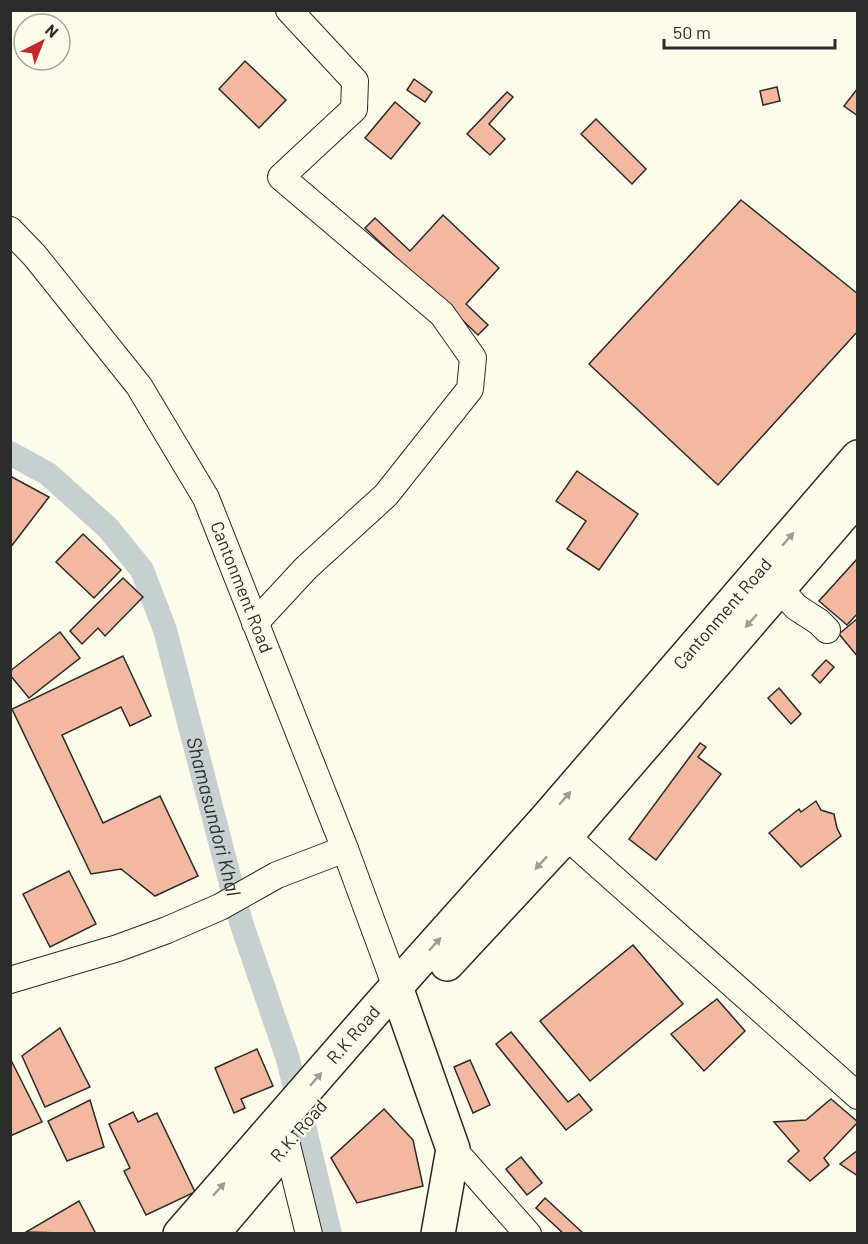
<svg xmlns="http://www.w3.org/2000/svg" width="868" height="1244" font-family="Barlow,sans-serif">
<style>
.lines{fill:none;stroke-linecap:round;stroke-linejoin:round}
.canal{stroke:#c7d0d0;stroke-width:24}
.building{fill:#f2b8a0;stroke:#2b2b2b;stroke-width:1.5}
.minor-casing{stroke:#2b2b2b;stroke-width:28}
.major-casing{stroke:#2b2b2b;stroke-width:36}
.highway-casing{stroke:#2b2b2b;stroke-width:36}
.minor{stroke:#fdfbea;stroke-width:26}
.major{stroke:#fdfbea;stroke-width:33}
.highway{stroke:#fdfbea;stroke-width:33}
.oneway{fill:#9e9d94}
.labels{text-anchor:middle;stroke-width:4.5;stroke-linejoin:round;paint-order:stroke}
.street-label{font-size:18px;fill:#2b2b2b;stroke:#fdfbea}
.water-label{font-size:20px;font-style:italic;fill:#2b2b2b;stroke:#fdfbea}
</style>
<rect width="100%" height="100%" fill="#fdfbea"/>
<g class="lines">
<path class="canal" id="s1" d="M10,453L48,474L108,528L142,570L165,630L241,922L288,1059L330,1234"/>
</g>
<g class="building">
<path d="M245,61L286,100L259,128L219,89Z"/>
<path d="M414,79L432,92L425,102L407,90Z"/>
<path d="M777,87L780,101L763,105L760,91Z"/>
<path d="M858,88V116L844,106Z"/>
<path d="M507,92L513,97L489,124L505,139L490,155L467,134Z"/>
<path d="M395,102L420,123L391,159L365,138Z"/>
<path d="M596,119L646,169L632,184L581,134Z"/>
<path d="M741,200L858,294V331L718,485L589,364Z"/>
<path d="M443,215L499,268L466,304L488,325L478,335L365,228L375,218L410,251Z"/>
<path d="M577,471L638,514L599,570L567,549L586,521L556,501Z"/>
<path d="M10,476L49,497L10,548Z"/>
<path d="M83,534L121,570L94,598L56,562Z"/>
<path d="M858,558V613L847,625L819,601Z"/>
<path d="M123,578L143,597L105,636L98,628L82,644L70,631Z"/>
<path d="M858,618V657L839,634Z"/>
<path d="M60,632L80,658L29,698L10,675V671Z"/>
<path d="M123,656L151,716L130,726L121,707L62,735L103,823L160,796L198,876L155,896L121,869L91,874L12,709Z"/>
<path d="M826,660L834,667L820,683L812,675Z"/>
<path d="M779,688L801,714L791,724L768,698Z"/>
<path d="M700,743L706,747L698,757L721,774L656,860L629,839Z"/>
<path d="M816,801L821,810L834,814L837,828L841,836L801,867L769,833L799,809L801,812Z"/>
<path d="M69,871L96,924L50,947L23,894Z"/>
<path d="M633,945L683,1004L590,1081L540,1021Z"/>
<path d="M717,999L745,1031L704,1071L671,1034Z"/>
<path d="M60,1028L90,1087L45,1107L22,1056Z"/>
<path d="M511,1032L568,1102L579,1094L592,1110L566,1130L496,1044Z"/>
<path d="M257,1049L273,1086L241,1099L245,1108L234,1113L215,1068Z"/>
<path d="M10,1058L42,1122L10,1136Z"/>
<path d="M470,1060L490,1105L473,1113L454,1067Z"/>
<path d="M831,1099L858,1122L824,1158L829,1165L810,1181L788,1161L799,1151L774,1122L806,1120Z"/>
<path d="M90,1100L104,1147L67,1161L48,1121Z"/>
<path d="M384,1109L413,1140L423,1186L357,1203L331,1158Z"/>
<path d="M133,1112L138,1122L157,1113L195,1192L146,1215L124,1171L130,1168L109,1124Z"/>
<path d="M858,1150V1176L840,1164Z"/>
<path d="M521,1157L542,1183L527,1195L506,1169Z"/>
<path d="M545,1198L584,1234H564L536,1208Z"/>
<path d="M79,1201L96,1234L26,1232Z"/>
</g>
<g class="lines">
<defs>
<g id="minor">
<path id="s2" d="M10,230L35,256L139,386L206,498L345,849L396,987"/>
<path d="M779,588L796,607L819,622L827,630"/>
<path d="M255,623L306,568L386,495L470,389L473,358L442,314L281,177L354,109L355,81L289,10"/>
<path d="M566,836L858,1096"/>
<path d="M10,980L118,948L167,930L220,907L277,875L345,849"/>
<path d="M287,1145L309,1234"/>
<path d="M453,1149L528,1234"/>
</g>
<path id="major" d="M396,987L453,1149L438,1234"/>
<g id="highway">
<path d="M447,964L566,836L858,497"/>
<path id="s3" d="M180,1234L378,1007L546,819L858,457"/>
<path d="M212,1234L274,1161"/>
</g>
</defs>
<use href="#minor" class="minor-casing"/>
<use href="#major" class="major-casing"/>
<use href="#highway" class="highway-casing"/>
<use href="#minor" class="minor"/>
<use href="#major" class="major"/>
<use href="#highway" class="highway"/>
</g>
<defs><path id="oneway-solid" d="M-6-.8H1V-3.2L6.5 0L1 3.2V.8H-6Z" transform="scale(1.5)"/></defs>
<g class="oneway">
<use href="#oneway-solid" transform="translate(788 539) rotate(-49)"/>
<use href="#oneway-solid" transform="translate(751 621) rotate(131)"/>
<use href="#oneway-solid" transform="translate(565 798) rotate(-49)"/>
<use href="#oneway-solid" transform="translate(541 863) rotate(133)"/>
<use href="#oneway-solid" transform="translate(435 944) rotate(-48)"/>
<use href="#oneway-solid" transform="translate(316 1079) rotate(-49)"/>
<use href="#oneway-solid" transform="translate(219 1189) rotate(-49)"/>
</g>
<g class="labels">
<g class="street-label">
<text dy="6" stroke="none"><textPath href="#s2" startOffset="429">Cantonment Road</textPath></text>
<text dy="6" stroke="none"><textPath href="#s3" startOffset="824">Cantonment Road</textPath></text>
<text dy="6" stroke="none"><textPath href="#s3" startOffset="264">R.K Road</textPath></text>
<text transform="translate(299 1131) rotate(-49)" y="6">R.K. Road</text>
</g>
<g class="water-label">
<text dy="7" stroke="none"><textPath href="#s1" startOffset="435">Shamasundori Khal</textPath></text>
</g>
</g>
<rect width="868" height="1244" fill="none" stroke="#2b2b2b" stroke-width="24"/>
<g transform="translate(42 42) rotate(42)"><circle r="28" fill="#fdfbea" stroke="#a9a89e" stroke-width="1.5"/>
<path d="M0-4.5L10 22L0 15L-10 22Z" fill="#c62828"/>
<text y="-9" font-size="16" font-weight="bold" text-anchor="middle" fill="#2b2b2b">N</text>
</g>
<path d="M664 39v9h171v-9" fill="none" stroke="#2b2b2b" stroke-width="3"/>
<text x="673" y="39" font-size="18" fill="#2b2b2b" stroke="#fdfbea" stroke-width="4.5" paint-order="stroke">50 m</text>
</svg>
